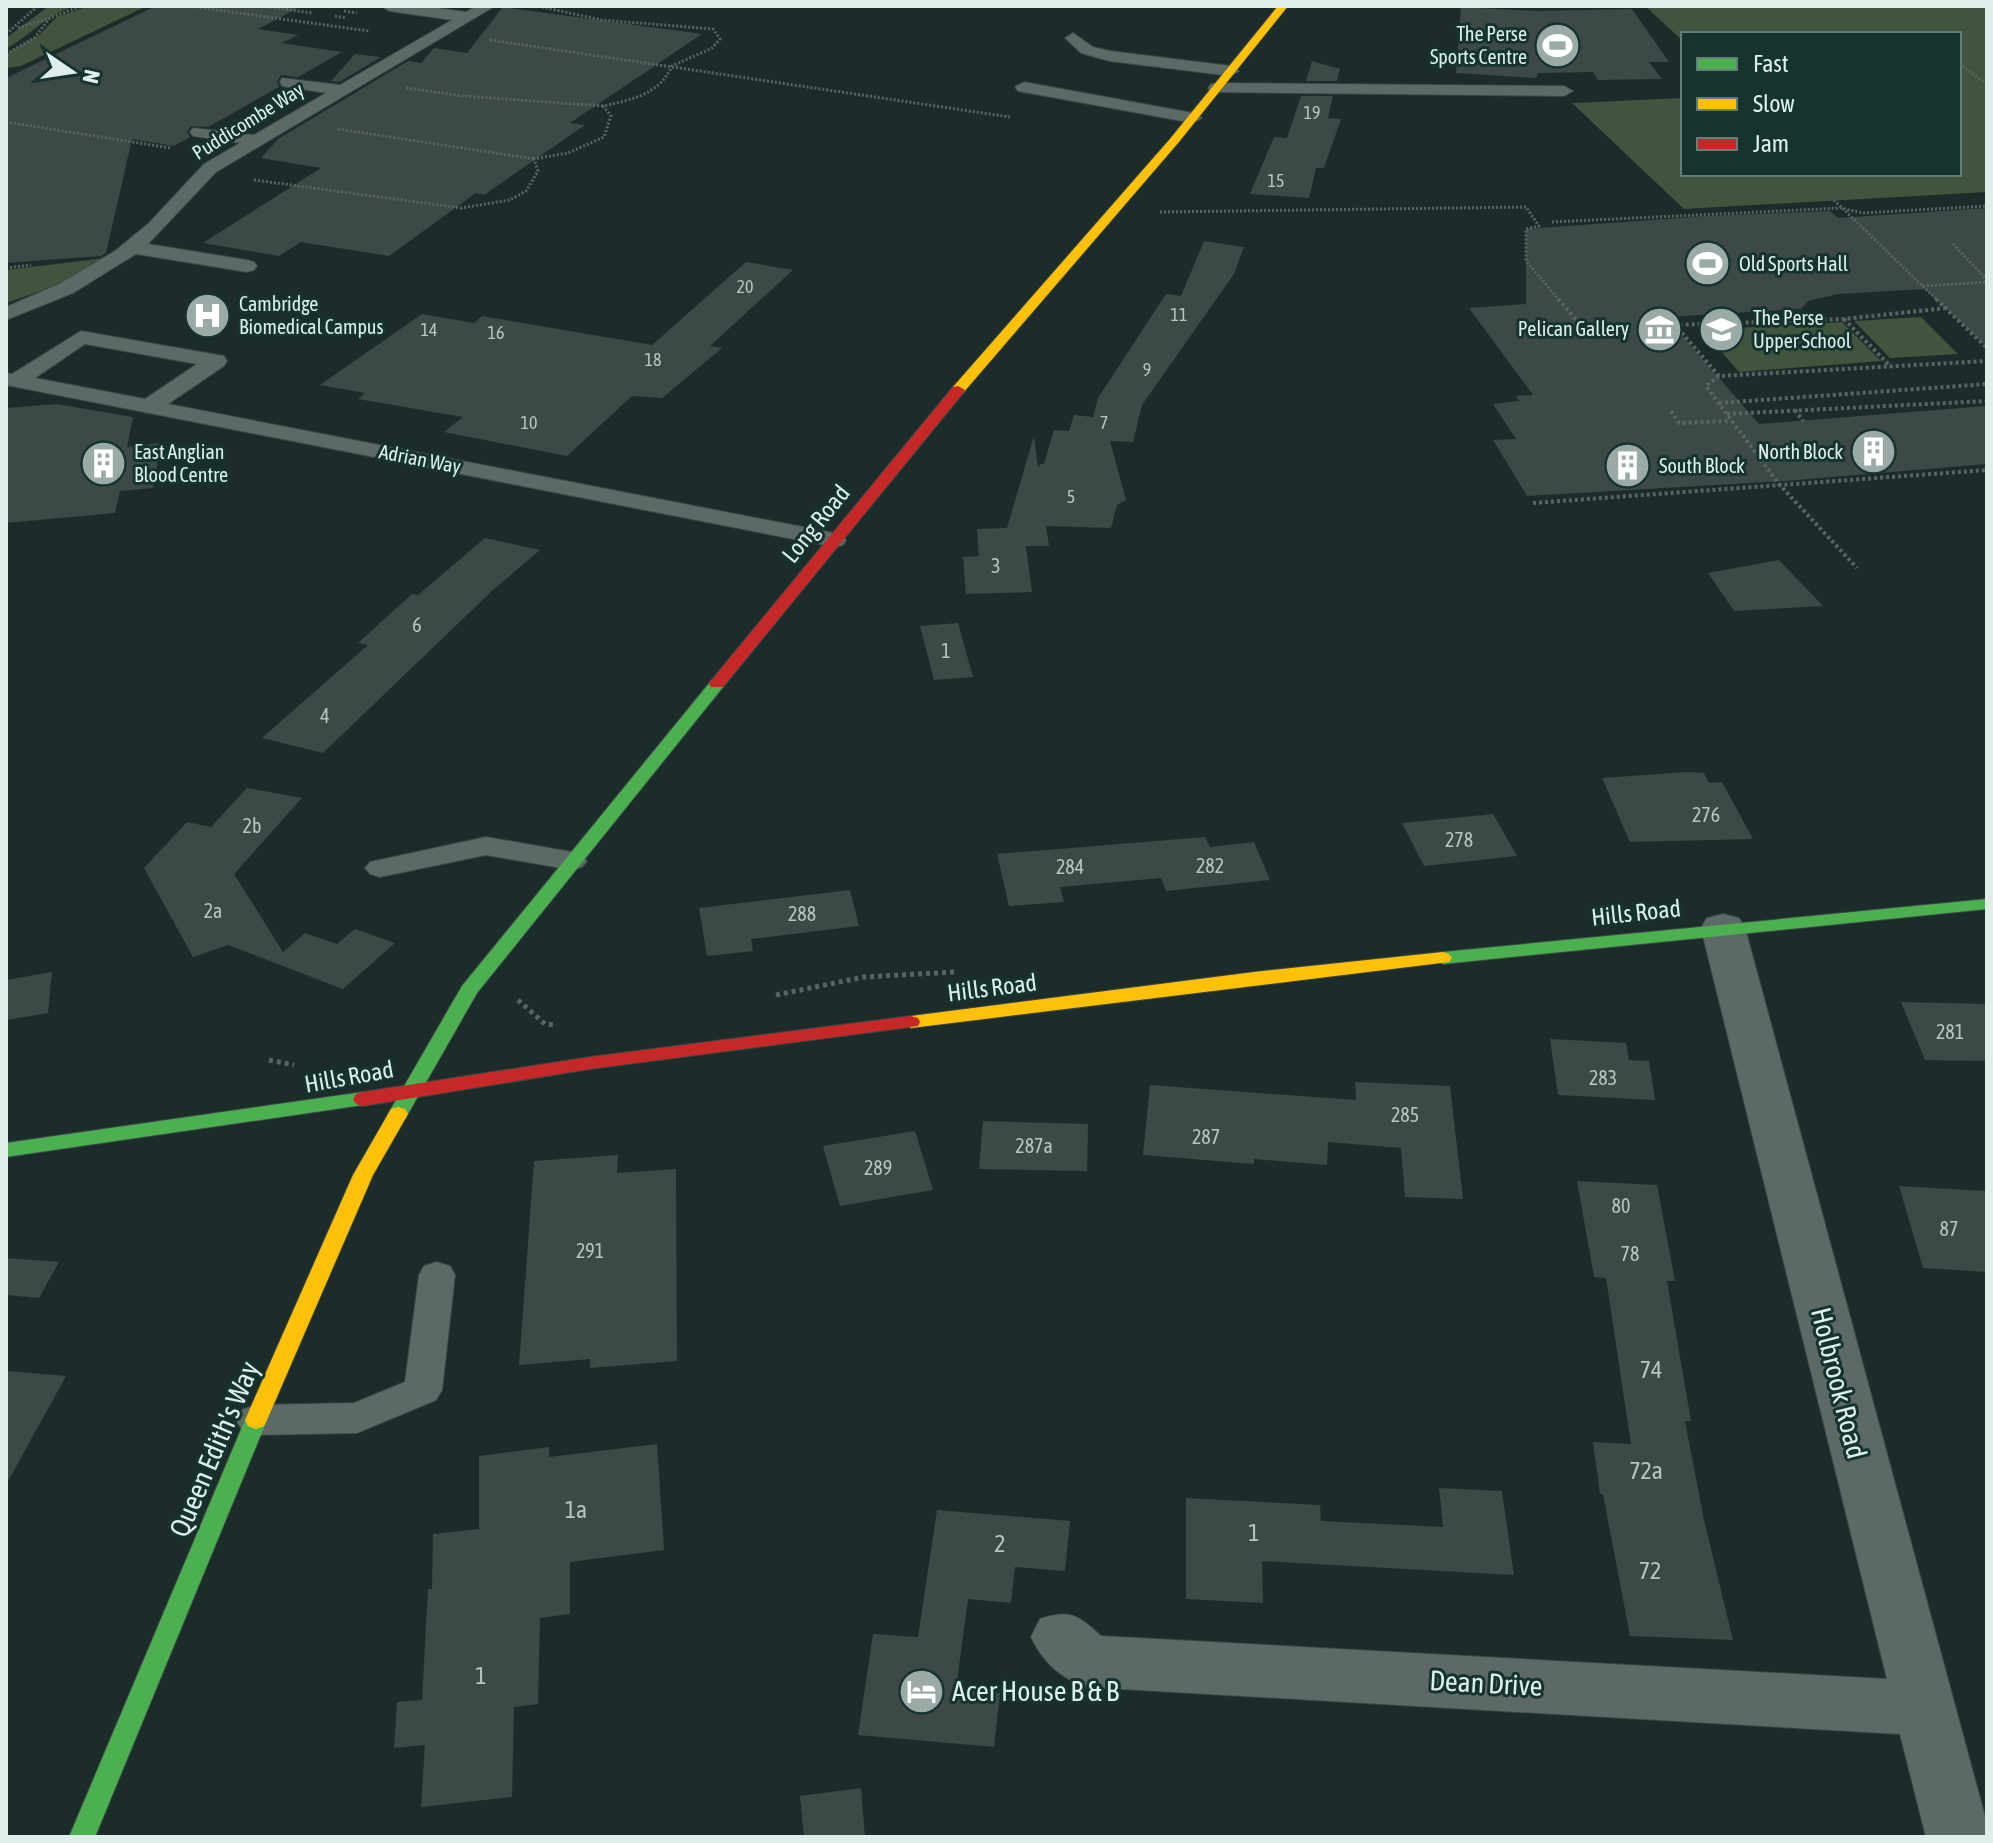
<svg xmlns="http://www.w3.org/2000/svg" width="1993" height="1843" font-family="'Asap Condensed',sans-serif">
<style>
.green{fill:#41553e}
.building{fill:#3d4946}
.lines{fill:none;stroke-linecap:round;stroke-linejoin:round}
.lane-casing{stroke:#3a4845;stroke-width:2}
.street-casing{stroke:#3a4845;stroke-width:2}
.fast-casing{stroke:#3a4845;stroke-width:2}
.slow-casing{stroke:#3a4845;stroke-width:2}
.jam-casing{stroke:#3a4845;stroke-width:2}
.path-far2{stroke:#596563;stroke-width:3;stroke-dasharray:2 2;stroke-linecap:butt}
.path-far1{stroke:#596563;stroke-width:4;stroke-dasharray:3 3;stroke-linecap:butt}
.path{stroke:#596563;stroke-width:5;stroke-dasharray:4 4;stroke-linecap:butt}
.lane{fill:#5d6967;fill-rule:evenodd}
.street{fill:#5d6967;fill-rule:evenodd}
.fast{fill:#4caf50;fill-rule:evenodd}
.slow{fill:#ffc107;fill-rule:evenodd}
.jam{fill:#c62828;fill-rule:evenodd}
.labels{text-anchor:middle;stroke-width:6;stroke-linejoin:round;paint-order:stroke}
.far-number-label{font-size:18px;fill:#b6c6c2}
.far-poi-label{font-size:20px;fill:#deefeb;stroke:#15332f;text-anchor:start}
.far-street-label{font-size:20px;fill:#deefeb;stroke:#15332f}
.number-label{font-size:20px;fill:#b6c6c2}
.street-label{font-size:24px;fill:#deefeb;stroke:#15332f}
.near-number-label{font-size:24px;fill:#b6c6c2}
.near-street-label{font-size:28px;fill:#deefeb;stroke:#15332f}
.near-poi-label{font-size:28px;fill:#deefeb;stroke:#15332f;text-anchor:start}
</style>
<rect width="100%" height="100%" fill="#1c2c2a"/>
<g class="green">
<path d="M49,6H75C47,14 31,35 6,49V38Z"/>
<path d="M89,6H147L21,66L6,68V54L39,35L57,17Z"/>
<path d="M1645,6H1987V192L1684,209L1572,103L1683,98V174H1959V34H1683V41Z"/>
<path d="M106,258L63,283L6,303V270Z"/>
<path d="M1921,317L1958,354L1890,358L1854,321Z"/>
<path d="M1842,322L1881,361L1739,372L1703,330Z"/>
</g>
<g class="building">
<path d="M156,6H302L258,29L298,35L282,43L342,52L298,77L281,75L277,81L279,87L208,127L191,126L187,132L190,137L174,146L132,139L106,253L101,256L6,263V78Z"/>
<path d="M503,7L702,34L570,123L585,125L484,195L476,193L389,256L301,242L279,256L203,243L321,168L261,158L278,139L408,61L421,63L434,48L467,53Z"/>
<path d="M1461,7L1537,11L1632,9L1669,62H1649L1662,79L1598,80L1593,72L1538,73L1536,78L1456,73Z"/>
<path d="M355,54L381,57L339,82L331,81Z"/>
<path d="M1312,61L1340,69L1337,81H1306Z"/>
<path d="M1301,96H1333L1328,118L1341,119L1324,168H1316L1309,198L1250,194L1274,137L1287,138Z"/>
<path d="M1987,208V347L1925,289L1838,294L1808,301L1801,309L1666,317L1759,424L1987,406V464L1785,481L1527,496L1493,440L1516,439L1493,404L1519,401L1516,396L1533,395L1469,308L1526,304V229L1706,216L1830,211L1838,218Z"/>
<path d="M1204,241L1244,247L1234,274L1142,405L1133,442L1110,441L1126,500L1117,505L1111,528L1046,526L1049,546H1026L1032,592L966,594L963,557L979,556L977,529L1007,528L1034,436L1038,468L1040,464H1044L1054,430L1069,431L1074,415L1093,417L1098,398L1166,294L1181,296Z"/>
<path d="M746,262L793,270L710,346L722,348L662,398L632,396L567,456L444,432L463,417L358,399L365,393L320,385L422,314L474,323L482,316L652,345Z"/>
<path d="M56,404L133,417L127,447L161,443L153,488L120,491L115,513L6,523V408Z"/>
<path d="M485,538L540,550L493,590L323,753L262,738L368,645L358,643L412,594L418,595Z"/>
<path d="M1779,560L1823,606L1734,611L1708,573Z"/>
<path d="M958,623L973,677L934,680L920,626Z"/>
<path d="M1688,772L1704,773L1709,783L1722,782L1753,839L1630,842L1602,778Z"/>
<path d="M247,788L302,798L234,874L283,952L305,933L337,944L355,929L395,943L343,989L228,945L193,957L144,868L187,822L211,827Z"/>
<path d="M1493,814L1517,856L1424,866L1402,823Z"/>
<path d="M1205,837L1210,847L1254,842L1270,880L1166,891L1161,878L1060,887L1064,902L1009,906L997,854Z"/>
<path d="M850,890L859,926L751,939L753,951L707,956L699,908Z"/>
<path d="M52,972L48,1013L6,1020V980Z"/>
<path d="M1901,1002L1987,1004V1061L1925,1060Z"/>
<path d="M1550,1039L1626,1043L1629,1060L1649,1061L1655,1100L1558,1095Z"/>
<path d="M1355,1082L1450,1086L1463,1199L1405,1197L1401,1148L1328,1142L1327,1165L1254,1159V1164L1143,1155L1150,1085L1356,1100Z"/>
<path d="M983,1121L1088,1124L1087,1171L979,1169Z"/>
<path d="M915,1131L933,1190L840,1206L823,1146Z"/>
<path d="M618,1155L617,1173L676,1169L677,1361L590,1368V1359L519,1365L534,1161Z"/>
<path d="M1577,1181L1657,1185L1675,1281H1667L1691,1421H1685L1704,1520L1733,1640L1630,1636L1603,1494H1600L1593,1442L1631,1444L1606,1278L1594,1277Z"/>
<path d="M1899,1186L1987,1191V1272L1923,1268Z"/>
<path d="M6,1258L59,1262L39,1298L6,1295Z"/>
<path d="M6,1371L66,1376L6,1485Z"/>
<path d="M657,1444L664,1550L570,1562V1614L540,1618L538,1704L514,1707L512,1797L421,1807L425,1745L394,1748L397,1702L422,1700L428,1589H432L433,1534L479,1529V1456L549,1447V1457Z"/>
<path d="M1439,1488L1502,1491L1514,1575L1262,1561L1263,1603L1186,1599V1498L1320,1505L1321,1521L1443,1527Z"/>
<path d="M937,1510L1070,1521L1065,1571L1015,1567L1011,1603L968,1599L956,1689L1000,1693L994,1747L858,1735L873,1634L918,1637Z"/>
<path d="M861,1788L865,1837H804L800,1796Z"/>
</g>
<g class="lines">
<defs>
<g id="lane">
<path d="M381,6H423L466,12L476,6H495L216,172L148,244L247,260L254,262L257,266L254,270L247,272L136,254L73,293L6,320V307L59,284L115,251L149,223L204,164L240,143L193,136L190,132L193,128L254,135L326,93L282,86L280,82L282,78L340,85L452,20L389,11Z"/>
<path d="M1073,33L1093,47L1110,51L1231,66L1239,71L1231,76L1109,61L1081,53L1065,38Z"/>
<path d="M1024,82L1193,113L1202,118L1193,123L1018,91L1015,87Z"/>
<path d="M1217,83L1564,86L1573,91L1564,96L1211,92L1208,88L1211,84Z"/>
<path d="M81,331L224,356L227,361L224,366L168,404L834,533L843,535L846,540L843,545L834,547L6,385V373L12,374ZM85,344L197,364L145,399L35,378Z"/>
<path d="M486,837L572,852L582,855L587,861L582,867L572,870L486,855L380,877L370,874L365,868L370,862Z"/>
<path d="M437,1262L450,1266L455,1275L442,1390L436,1400L357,1433L255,1435L242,1430L236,1420L242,1410L255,1405L354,1403L405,1382L419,1275L424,1266Z"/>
</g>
<path id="street" d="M1723,914L1739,918L1745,928L1987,1824V1837H1926L1900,1734L1087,1687C1060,1678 1043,1662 1031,1637L1040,1619C1070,1609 1078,1615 1101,1636L1887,1679L1701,928L1707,918Z"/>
<g id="fast">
<path d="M717,679L723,681L725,684L723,687L477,993L405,1119H391L388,1114L462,986L711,681Z"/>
<path d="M1987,899V909L1443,964L1434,958L1443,952Z"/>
<path d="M363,1092L370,1094L373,1099L370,1104L6,1157V1143Z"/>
<path d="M256,1411L264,1414L267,1420L95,1837H69L245,1420L248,1414Z"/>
</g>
<g id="slow">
<path d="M1278,6H1288L1178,143L963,393H953V387L1170,139Z"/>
<path d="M1443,952L1449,954L1452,958L1449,962L911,1028L902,1022L911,1016L1254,972Z"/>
<path d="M398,1107L405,1109L408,1114L373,1175L267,1420L264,1426L256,1429L248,1426L245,1420L353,1175L391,1109Z"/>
</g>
<g id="jam">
<path d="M958,386L965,390L963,393L723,687H711L709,684L711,681L953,387Z"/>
<path d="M911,1016L918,1018L920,1022L918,1026L590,1069L363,1106L356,1104L353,1099L356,1094L363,1092L590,1057Z"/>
</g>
</defs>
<use href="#lane" class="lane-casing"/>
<use href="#street" class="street-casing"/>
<use href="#fast" class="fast-casing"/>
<use href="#slow" class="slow-casing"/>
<use href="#jam" class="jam-casing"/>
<g class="path-far2">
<path d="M188,6L369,31"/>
<path d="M262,6L312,13"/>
<path d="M344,11L357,13"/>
<path d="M335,16L346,18"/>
<path d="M18,28L50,18"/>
<path d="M6,34L38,6"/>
<path d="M490,40L1010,117"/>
<path d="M6,54L34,38L50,18L82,6"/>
<path d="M1959,64L1987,84"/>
<path d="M406,88L463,96L603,106"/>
<path d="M6,122L171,148"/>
<path d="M338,129L534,159"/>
<path d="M254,180L461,208L510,200L526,191L538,171L534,159L568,153L604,137L611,116L603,106C631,100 660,94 672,66L712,48L720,39L713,29L602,20L537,6"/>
<path d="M1834,200L1938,301"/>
<path d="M1160,212L1526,207L1539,226L1526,229V261L1560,301"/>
<path d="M1552,222L1841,208L1863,213L1987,206"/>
<path d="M1953,244L1987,280"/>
<path d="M6,268L31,265"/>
<path d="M1923,286L1987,282"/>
</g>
<g class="path-far1">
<path d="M1558,299L1578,322"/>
<path d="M1936,299L1987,348"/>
<path d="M1946,308L1844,319L1675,325L1719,376L1987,361"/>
<path d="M1844,319L1891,367"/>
<path d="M1719,376L1706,386L1778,483L1857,568"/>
<path d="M1719,403L1987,384"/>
<path d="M1795,410L1803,421"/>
<path d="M1671,411L1679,423L1731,421"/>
<path d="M1727,414L1987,401"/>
<path d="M1533,503L1987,470"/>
</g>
<g class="path">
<path d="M776,995L864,977L955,972"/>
<path d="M518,1000L545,1024L557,1025"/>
<path d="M269,1060L294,1065"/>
</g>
<use href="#lane" class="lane"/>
<use href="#street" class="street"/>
<use href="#fast" class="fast"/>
<use href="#slow" class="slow"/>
<use href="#jam" class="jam"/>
</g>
<defs>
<symbol id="stadium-disc" viewBox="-11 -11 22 22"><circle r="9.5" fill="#9aaba7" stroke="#15332f"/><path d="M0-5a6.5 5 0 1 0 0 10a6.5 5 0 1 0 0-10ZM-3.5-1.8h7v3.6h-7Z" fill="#fff"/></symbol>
<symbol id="hospital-disc" viewBox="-11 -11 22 22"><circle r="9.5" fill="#9aaba7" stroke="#15332f"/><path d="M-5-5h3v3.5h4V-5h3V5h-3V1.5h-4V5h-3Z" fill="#fff"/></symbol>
<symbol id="museum-disc" viewBox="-11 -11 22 22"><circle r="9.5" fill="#9aaba7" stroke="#15332f"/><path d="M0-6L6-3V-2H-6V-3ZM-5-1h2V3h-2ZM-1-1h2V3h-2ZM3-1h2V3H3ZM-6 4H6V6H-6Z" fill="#fff"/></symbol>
<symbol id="school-disc" viewBox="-11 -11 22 22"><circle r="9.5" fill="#9aaba7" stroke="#15332f"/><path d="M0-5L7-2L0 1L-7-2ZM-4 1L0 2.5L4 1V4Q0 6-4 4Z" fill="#fff"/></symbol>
<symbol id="building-disc" viewBox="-11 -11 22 22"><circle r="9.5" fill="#9aaba7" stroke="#15332f"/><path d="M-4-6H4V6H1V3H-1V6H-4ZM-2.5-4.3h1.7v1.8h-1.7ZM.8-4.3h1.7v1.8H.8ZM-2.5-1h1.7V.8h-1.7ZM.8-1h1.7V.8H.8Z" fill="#fff"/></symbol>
<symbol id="hotel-disc" viewBox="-11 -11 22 22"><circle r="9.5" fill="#9aaba7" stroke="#15332f"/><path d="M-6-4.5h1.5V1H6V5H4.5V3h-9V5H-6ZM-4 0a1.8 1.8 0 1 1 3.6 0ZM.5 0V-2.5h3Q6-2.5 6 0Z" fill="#fff"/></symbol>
</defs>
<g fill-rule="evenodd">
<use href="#stadium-disc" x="1532" y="20" width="51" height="51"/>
<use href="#stadium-disc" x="1682" y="238" width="51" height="51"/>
<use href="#hospital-disc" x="182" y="290" width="51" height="51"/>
<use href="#museum-disc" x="1634" y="304" width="51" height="51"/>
<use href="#school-disc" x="1696" y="304" width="51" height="51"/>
<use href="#building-disc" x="1848" y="426" width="51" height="51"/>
<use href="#building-disc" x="78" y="438" width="51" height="51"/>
<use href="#building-disc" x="1602" y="440" width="51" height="51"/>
<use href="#hotel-disc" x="896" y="1666" width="51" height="51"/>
</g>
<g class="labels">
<g class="far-number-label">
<text x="1312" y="119">19</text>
<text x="1276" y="187">15</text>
<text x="745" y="293">20</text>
<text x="1179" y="321">11</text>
<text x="429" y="336">14</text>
<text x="496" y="339">16</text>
<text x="653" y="366">18</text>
<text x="1147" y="376">9</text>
<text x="529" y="429">10</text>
<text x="1104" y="429">7</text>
<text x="1071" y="503">5</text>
</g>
<g class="far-poi-label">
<text x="1527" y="41" text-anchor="end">The Perse<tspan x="1527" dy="23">Sports Centre</tspan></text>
<text x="1739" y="271">Old Sports Hall</text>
<text x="239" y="311">Cambridge<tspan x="239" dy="23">Biomedical Campus</tspan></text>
<text x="1753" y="325">The Perse<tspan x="1753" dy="23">Upper School</tspan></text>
<text x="1629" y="336" text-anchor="end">Pelican Gallery</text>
<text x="134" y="459">East Anglian<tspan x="134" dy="23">Blood Centre</tspan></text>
<text x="1843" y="459" text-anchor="end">North Block</text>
<text x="1659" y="473">South Block</text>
</g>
<g class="far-street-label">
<text transform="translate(248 121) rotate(-32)" y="7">Puddicombe Way</text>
<text transform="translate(420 459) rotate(11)" y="7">Adrian Way</text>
</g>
<g class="number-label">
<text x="996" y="573">3</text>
<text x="417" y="632">6</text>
<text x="946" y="658">1</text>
<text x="325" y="723">4</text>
<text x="1706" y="822">276</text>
<text x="252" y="833">2b</text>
<text x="1459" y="847">278</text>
<text x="1210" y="873">282</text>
<text x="1070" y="874">284</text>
<text x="213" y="918">2a</text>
<text x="802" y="921">288</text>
<text x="1950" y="1039">281</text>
<text x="1603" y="1085">283</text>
<text x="1405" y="1122">285</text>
<text x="1206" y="1144">287</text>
<text x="1034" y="1153">287a</text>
<text x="878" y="1175">289</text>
<text x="1621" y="1213">80</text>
<text x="1949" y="1236">87</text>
<text x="590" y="1258">291</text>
<text x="1630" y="1261">78</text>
</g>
<g class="street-label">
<text transform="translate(816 524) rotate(-51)" y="8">Long Road</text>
<text transform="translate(1636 913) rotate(-6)" y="8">Hills Road</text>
<text transform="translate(992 988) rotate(-7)" y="8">Hills Road</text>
<text transform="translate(349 1077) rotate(-10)" y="8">Hills Road</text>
</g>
<g class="near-number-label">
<text x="1651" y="1378">74</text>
<text x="1646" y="1479">72a</text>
<text x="576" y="1518">1a</text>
<text x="1254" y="1541">1</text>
<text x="1000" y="1552">2</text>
<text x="1650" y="1579">72</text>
<text x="481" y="1684">1</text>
</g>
<g class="near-street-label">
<text transform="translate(1839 1383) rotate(76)" y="10">Holbrook Road</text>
<text transform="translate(214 1449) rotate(-67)" y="10">Queen Edith's Way</text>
<text transform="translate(1486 1683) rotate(3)" y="10">Dean Drive</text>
</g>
<g class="near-poi-label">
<text x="952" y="1701">Acer House B &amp; B</text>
</g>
</g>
<rect width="1993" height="1843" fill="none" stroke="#deefeb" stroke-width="16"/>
<rect x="1681" y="32" width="280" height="144" fill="#15332f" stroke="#657e7a" stroke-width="2"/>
<rect x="1697" y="58" width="40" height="12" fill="#4caf50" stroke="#657e7a" stroke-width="2"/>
<text x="1753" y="72" font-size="24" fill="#deefeb">Fast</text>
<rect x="1697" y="98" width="40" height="12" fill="#ffc107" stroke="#657e7a" stroke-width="2"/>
<text x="1753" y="112" font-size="24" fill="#deefeb">Slow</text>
<rect x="1697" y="138" width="40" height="12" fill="#c62828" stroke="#657e7a" stroke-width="2"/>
<text x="1753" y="152" font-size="24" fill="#deefeb">Jam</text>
<g transform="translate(72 72) rotate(103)" stroke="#15332f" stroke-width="6" paint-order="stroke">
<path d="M0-6L14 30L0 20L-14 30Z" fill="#deefeb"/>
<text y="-12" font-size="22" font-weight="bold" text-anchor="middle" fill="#deefeb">N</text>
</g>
</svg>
